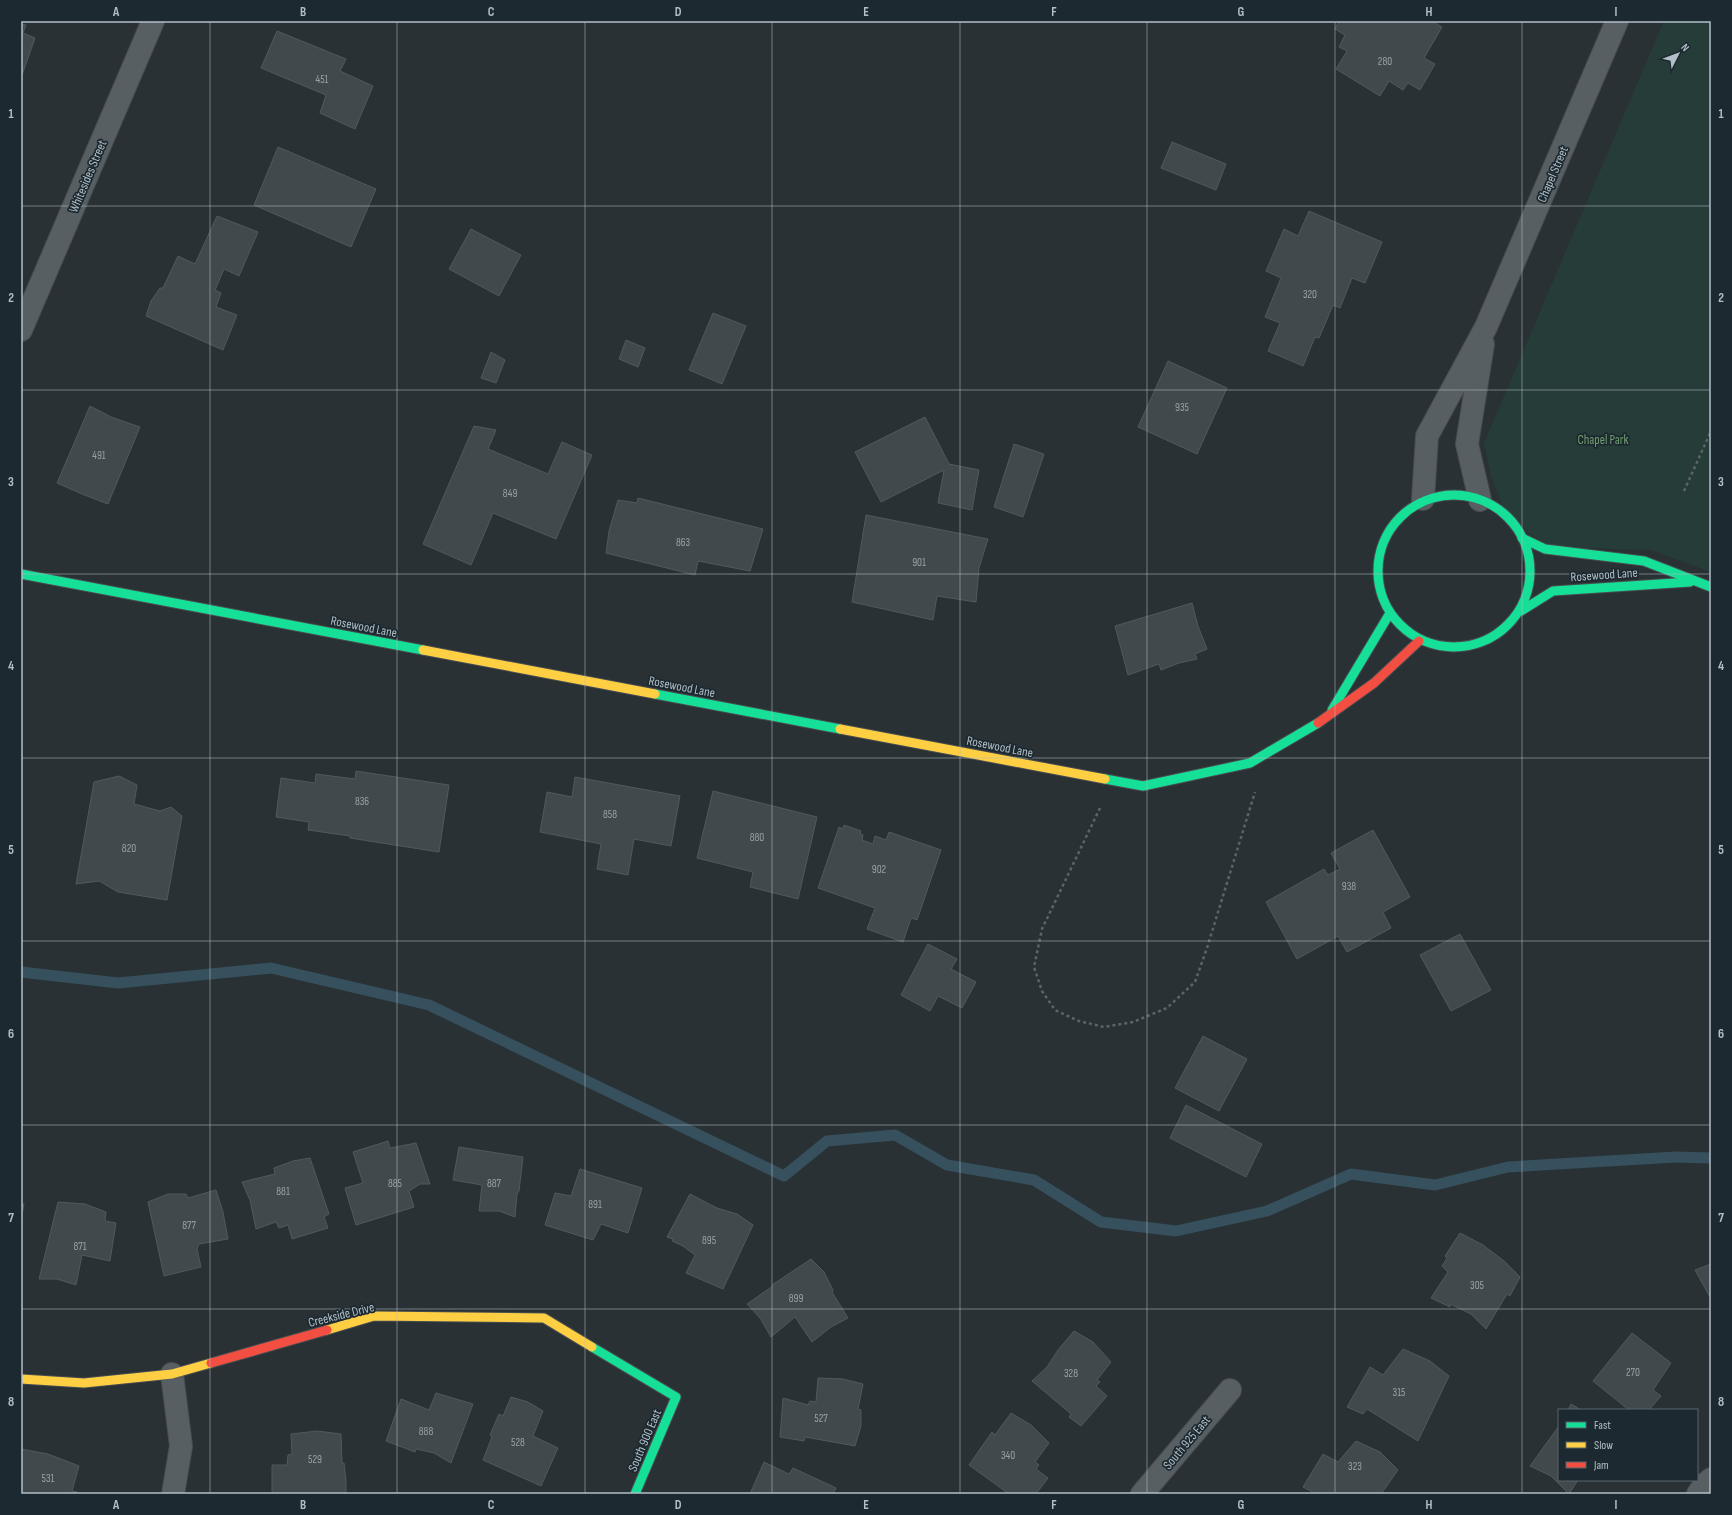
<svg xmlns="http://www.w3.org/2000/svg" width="1732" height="1515" font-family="'Sofia Sans Condensed',sans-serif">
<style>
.green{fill:#263c38}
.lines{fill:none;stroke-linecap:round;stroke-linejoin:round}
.stream{stroke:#36515d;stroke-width:11}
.building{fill:#42494d;stroke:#51595d}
.street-casing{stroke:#474d50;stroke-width:24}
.fast-casing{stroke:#474d50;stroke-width:11}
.slow-casing{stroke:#474d50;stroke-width:11}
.jam-casing{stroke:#474d50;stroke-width:11}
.path{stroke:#5c6467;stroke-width:2.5;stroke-dasharray:3 3;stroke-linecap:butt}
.street{stroke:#585f63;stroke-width:22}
.fast{stroke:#16e098;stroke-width:9}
.slow{stroke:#ffcf43;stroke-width:9}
.jam{stroke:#f24e42;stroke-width:9}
.grid{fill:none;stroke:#b2bfc7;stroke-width:1;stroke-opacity:0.55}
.labels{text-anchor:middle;stroke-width:3.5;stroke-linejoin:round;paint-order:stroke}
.number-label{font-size:11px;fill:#96a2a8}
.street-label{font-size:13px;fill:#b2bfc7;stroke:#1c2930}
.park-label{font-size:13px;fill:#729c71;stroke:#1c2930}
.neatline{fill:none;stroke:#b2bfc7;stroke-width:1.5}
.grid-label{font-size:13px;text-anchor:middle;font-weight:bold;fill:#b2bfc7}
</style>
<rect width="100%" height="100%" fill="#293135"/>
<path class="green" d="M1664,21H1711V572L1651,550L1551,547L1530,534L1503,507L1491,476L1484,443Z"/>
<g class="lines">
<path class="stream" d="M21,972L118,983L271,968L429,1005L784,1176L827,1141L895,1135L947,1165L1034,1180L1101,1222L1176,1231L1267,1211L1351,1174L1435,1185L1508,1167L1676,1157L1711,1158"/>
</g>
<g class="building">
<path d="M1339,21H1432L1442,27L1424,58L1435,64L1420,90L1408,83L1403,90L1389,81L1380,96L1336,69L1347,51L1339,47L1345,35L1335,29Z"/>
<path d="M21,24L26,25L23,33L35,38L21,78Z"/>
<path d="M277,31L346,59L340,71L373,86L355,129L320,113L326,95L261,68Z"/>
<path d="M1172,142L1226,164L1216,190L1161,168Z"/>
<path d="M278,147L376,189L351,247L254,205Z"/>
<path d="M1309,211L1382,242L1365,283L1352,278L1340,308L1333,305L1319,338L1315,337L1303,366L1268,351L1280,323L1265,317L1281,278L1266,271L1284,229L1298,236Z"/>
<path d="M217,216L258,232L239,276L224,269L215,290L221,293L216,307L237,315L223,350L146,316L151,301L160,288H163L178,256L195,264Z"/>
<path d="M471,229L521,255L499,296L449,269Z"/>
<path d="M713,313L746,326L722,384L689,370Z"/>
<path d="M626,340L645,348L638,367L619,359Z"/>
<path d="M491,352L505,360L496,383L481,378Z"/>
<path d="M1168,361L1227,388L1197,454L1138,427Z"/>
<path d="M90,406L111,417L140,427L108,504L82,494L57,483Z"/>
<path d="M925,417L949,464L979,470L972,510L938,503L944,470L881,502L855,452Z"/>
<path d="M474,426L496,430L488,449L548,474L562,442L592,455L556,539L493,513L471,565L423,544Z"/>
<path d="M1014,444L1044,454L1023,517L994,507Z"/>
<path d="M638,498L763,529L750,571L698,561L695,575L606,553L609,531L618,500L637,503Z"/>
<path d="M866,515L988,539L979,568L976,602L937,596L933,620L852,602Z"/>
<path d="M1192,603L1198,626L1207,649L1195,654L1197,659L1179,663L1161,670L1159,664L1128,675L1115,626Z"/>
<path d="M356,771L449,785L439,852L350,838V836L308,830L309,822L276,817L281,778L315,783L316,774L355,779Z"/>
<path d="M119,776L137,785L134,804L160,811L171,807L182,816L167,900L118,892L99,881L76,884L94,782Z"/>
<path d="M575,777L680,796L671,846L634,839L628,875L597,869L601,844L540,832L547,792L572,797Z"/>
<path d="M713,791L817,817L798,899L750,887L753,872L697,858Z"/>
<path d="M844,825L861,831L860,834L863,835L862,840L873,844L875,836L886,840L889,832L941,850L917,920L911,918L903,942L867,929L875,908L818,888L839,827L843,829Z"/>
<path d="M1373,830L1410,897L1383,912L1391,928L1347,952L1338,936L1297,959L1266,902L1324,869L1328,875L1340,869L1331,853Z"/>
<path d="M1460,934L1491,990L1451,1011L1420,955Z"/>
<path d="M928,944L957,959L951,969L976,982L962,1008L938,996L930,1011L901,995Z"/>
<path d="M1203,1036L1247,1059L1219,1111L1175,1088Z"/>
<path d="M1186,1105L1262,1144L1246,1177L1170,1138Z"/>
<path d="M388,1141L390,1148L416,1143L430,1184H420L409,1191L414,1207L356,1225L345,1188L363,1183L353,1152Z"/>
<path d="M459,1147L523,1157L519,1191L517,1194L515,1217L499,1211H479L482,1185L453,1180Z"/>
<path d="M310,1158L329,1214L324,1217L328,1228L292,1239L288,1225L279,1228L276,1222L256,1229L250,1200L242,1182L275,1174L274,1168L293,1161Z"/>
<path d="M580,1169L642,1188L628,1233L601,1224L593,1240L545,1225L555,1193L571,1196Z"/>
<path d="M216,1190L223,1212L228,1239L199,1244L197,1249L201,1267L164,1276L148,1202L168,1194H186L188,1198Z"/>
<path d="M690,1194L717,1208L737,1214L753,1225L723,1289L686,1273L695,1255L683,1246L672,1241L673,1239L667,1237Z"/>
<path d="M58,1202L85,1204L106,1212L105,1221L116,1223L110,1261L82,1255L76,1285L57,1279H39Z"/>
<path d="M21,1204H24L21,1220Z"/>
<path d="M1460,1233L1483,1245L1504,1261L1520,1277L1510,1296L1507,1294L1486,1329L1471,1314L1450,1304V1307L1431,1298L1448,1272L1442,1266L1447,1258L1445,1256Z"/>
<path d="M811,1259L824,1272L833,1290L832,1292L848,1318L831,1327L812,1342L795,1317L771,1337L760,1318L747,1304L773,1286L772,1285Z"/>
<path d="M1711,1264V1299L1695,1270Z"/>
<path d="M1074,1331L1093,1342L1111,1362L1097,1380L1100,1382L1096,1386L1107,1396L1081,1426L1069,1417L1071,1414L1032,1381L1047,1367L1058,1350Z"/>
<path d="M1632,1333L1671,1363L1653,1390L1661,1396L1649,1410H1629L1593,1381Z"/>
<path d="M1403,1349L1430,1361L1449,1376L1418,1441L1367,1409L1363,1414L1347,1407L1370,1367L1383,1375Z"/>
<path d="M818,1378L843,1379L863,1384L858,1409L861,1410V1426L855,1446L805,1437L804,1441L780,1437L783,1398L808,1405L810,1401L816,1402Z"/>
<path d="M436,1393L473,1404L451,1463L434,1453L416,1449L415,1452L386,1441L401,1399L429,1410Z"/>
<path d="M511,1397L528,1402L543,1411L533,1436L558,1448L541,1486L483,1460L492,1437L490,1435L499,1414L503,1416Z"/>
<path d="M1571,1404L1581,1410H1568Z"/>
<path d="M1011,1413L1031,1425L1049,1443L1035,1462L1039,1465L1036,1469L1048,1478L1036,1494H1009L969,1465L992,1432L995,1435Z"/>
<path d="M1559,1426V1480H1578L1569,1494L1551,1476L1530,1466Z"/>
<path d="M317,1431L341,1434L342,1463H344L346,1481V1494H272V1465H287L288,1455L292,1454L291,1434Z"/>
<path d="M1356,1441L1380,1452L1398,1470L1381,1494H1316L1303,1487L1323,1454L1338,1462Z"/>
<path d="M21,1449L48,1454L79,1466L72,1491L77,1492L76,1494H21Z"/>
<path d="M764,1462L789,1474L793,1468L836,1488L833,1494H750Z"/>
</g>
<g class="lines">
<defs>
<g id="street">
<path d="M21,330L153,21"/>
<path d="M1423,499L1427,436L1486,327L1617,21"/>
<path d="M1480,500L1467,444L1483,344"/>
<path d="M172,1374L181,1446L173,1494"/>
<path d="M1142,1494L1230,1390"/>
<path d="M1698,1494L1704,1485L1711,1479"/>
</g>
<g id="fast">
<circle cx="1454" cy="571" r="76"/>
<path d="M1522,538L1545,549L1644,561L1711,587"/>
<path d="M21,574L423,650"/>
<path d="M1521,611L1553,591L1690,582"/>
<path d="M655,694L840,729"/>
<path d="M1332,710L1390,613"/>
<path d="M1105,779L1143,786L1250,763L1318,723"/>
<path d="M592,1347L676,1397L635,1494"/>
</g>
<g id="slow">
<path d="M423,650L655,694"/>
<path d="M840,729L1105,779"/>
<path d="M327,1330L374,1316L544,1318L592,1347"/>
<path d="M21,1379L84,1383L172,1374L211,1363"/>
</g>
<g id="jam">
<path d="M1318,723L1374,683L1419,641"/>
<path d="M211,1363L327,1330"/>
</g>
</defs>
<use href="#street" class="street-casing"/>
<use href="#fast" class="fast-casing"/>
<use href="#slow" class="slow-casing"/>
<use href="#jam" class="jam-casing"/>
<g class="path">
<path d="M1684,491L1711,431"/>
<path d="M1100,808L1042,929L1034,967L1042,991L1055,1010L1079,1021L1104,1027L1133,1022L1167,1008L1195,982L1207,948L1255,792"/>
</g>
<use href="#street" class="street"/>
<use href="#fast" class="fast"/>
<use href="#slow" class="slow"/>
<use href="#jam" class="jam"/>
</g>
<path class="grid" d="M210,21V1494M397,21V1494M585,21V1494M772,21V1494M960,21V1494M1147,21V1494M1335,21V1494M1522,21V1494M21,206H1711M21,390H1711M21,574H1711M21,758H1711M21,941H1711M21,1125H1711M21,1309H1711"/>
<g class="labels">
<g class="number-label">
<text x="1385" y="65">280</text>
<text x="322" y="83">451</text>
<text x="1310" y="298">320</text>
<text x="1182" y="411">935</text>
<text x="99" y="459">491</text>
<text x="510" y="497">849</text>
<text x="683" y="546">863</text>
<text x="919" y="566">901</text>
<text x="362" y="805">836</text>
<text x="610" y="818">858</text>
<text x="757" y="841">880</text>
<text x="129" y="852">820</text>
<text x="879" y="873">902</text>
<text x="1349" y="890">938</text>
<text x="395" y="1187">885</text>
<text x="494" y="1187">887</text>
<text x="283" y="1195">881</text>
<text x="595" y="1208">891</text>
<text x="189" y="1229">877</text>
<text x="709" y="1244">895</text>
<text x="80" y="1250">871</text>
<text x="1477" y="1289">305</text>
<text x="796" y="1302">899</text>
<text x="1633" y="1376">270</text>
<text x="1071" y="1377">328</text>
<text x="1399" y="1396">315</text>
<text x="821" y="1422">527</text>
<text x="426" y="1435">888</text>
<text x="518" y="1446">528</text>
<text x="1008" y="1459">340</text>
<text x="315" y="1463">529</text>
<text x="1355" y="1470">323</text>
<text x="48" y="1482">531</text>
</g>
<g class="street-label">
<text transform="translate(1552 174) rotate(-67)" y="5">Chapel Street</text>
<text transform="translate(87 176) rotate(-67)" y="5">Whitesides Street</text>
<text transform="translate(1604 574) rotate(-4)" y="5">Rosewood Lane</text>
<text transform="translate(364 626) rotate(11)" y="5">Rosewood Lane</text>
<text transform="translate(682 686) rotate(11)" y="5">Rosewood Lane</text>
<text transform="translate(1000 746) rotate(11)" y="5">Rosewood Lane</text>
<text transform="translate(341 1314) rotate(-14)" y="5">Creekside Drive</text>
<text transform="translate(644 1440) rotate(-67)" y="5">South 900 East</text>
<text transform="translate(1186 1442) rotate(-50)" y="5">South 925 East</text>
</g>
<g class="park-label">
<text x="1603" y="444">Chapel Park</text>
</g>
</g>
<rect width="1732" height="1515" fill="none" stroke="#1c2930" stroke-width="44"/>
<rect x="1558" y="1409" width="140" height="72" fill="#1c2930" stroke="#58656c"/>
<rect x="1566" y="1422" width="20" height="6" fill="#16e098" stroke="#58656c"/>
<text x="1594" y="1429" font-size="12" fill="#b2bfc7">Fast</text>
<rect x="1566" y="1442" width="20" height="6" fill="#ffcf43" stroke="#58656c"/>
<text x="1594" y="1449" font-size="12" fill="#b2bfc7">Slow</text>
<rect x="1566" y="1462" width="20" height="6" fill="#f24e42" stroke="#58656c"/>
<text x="1594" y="1469" font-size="12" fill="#b2bfc7">Jam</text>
<g transform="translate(1678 54) rotate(48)" stroke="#1c2930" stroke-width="3" paint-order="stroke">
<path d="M0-3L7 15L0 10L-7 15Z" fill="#b2bfc7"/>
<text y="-6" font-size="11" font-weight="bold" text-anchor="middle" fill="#b2bfc7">N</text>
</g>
<rect x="22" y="22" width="1688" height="1471" class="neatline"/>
<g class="grid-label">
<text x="116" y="16">A</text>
<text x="303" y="16">B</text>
<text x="491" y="16">C</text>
<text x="678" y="16">D</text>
<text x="866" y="16">E</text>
<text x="1054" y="16">F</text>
<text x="1241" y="16">G</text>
<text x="1429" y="16">H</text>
<text x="1616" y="16">I</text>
<text x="11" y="118">1</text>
<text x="1721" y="118">1</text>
<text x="11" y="302">2</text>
<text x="1721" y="302">2</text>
<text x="11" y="486">3</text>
<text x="1721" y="486">3</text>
<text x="11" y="670">4</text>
<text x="1721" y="670">4</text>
<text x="11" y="854">5</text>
<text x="1721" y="854">5</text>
<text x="11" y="1038">6</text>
<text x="1721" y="1038">6</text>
<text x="11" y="1222">7</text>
<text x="1721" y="1222">7</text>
<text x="11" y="1406">8</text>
<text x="1721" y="1406">8</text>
<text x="116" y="1509">A</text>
<text x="303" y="1509">B</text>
<text x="491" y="1509">C</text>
<text x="678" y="1509">D</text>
<text x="866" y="1509">E</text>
<text x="1054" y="1509">F</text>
<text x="1241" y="1509">G</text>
<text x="1429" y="1509">H</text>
<text x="1616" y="1509">I</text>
</g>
</svg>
